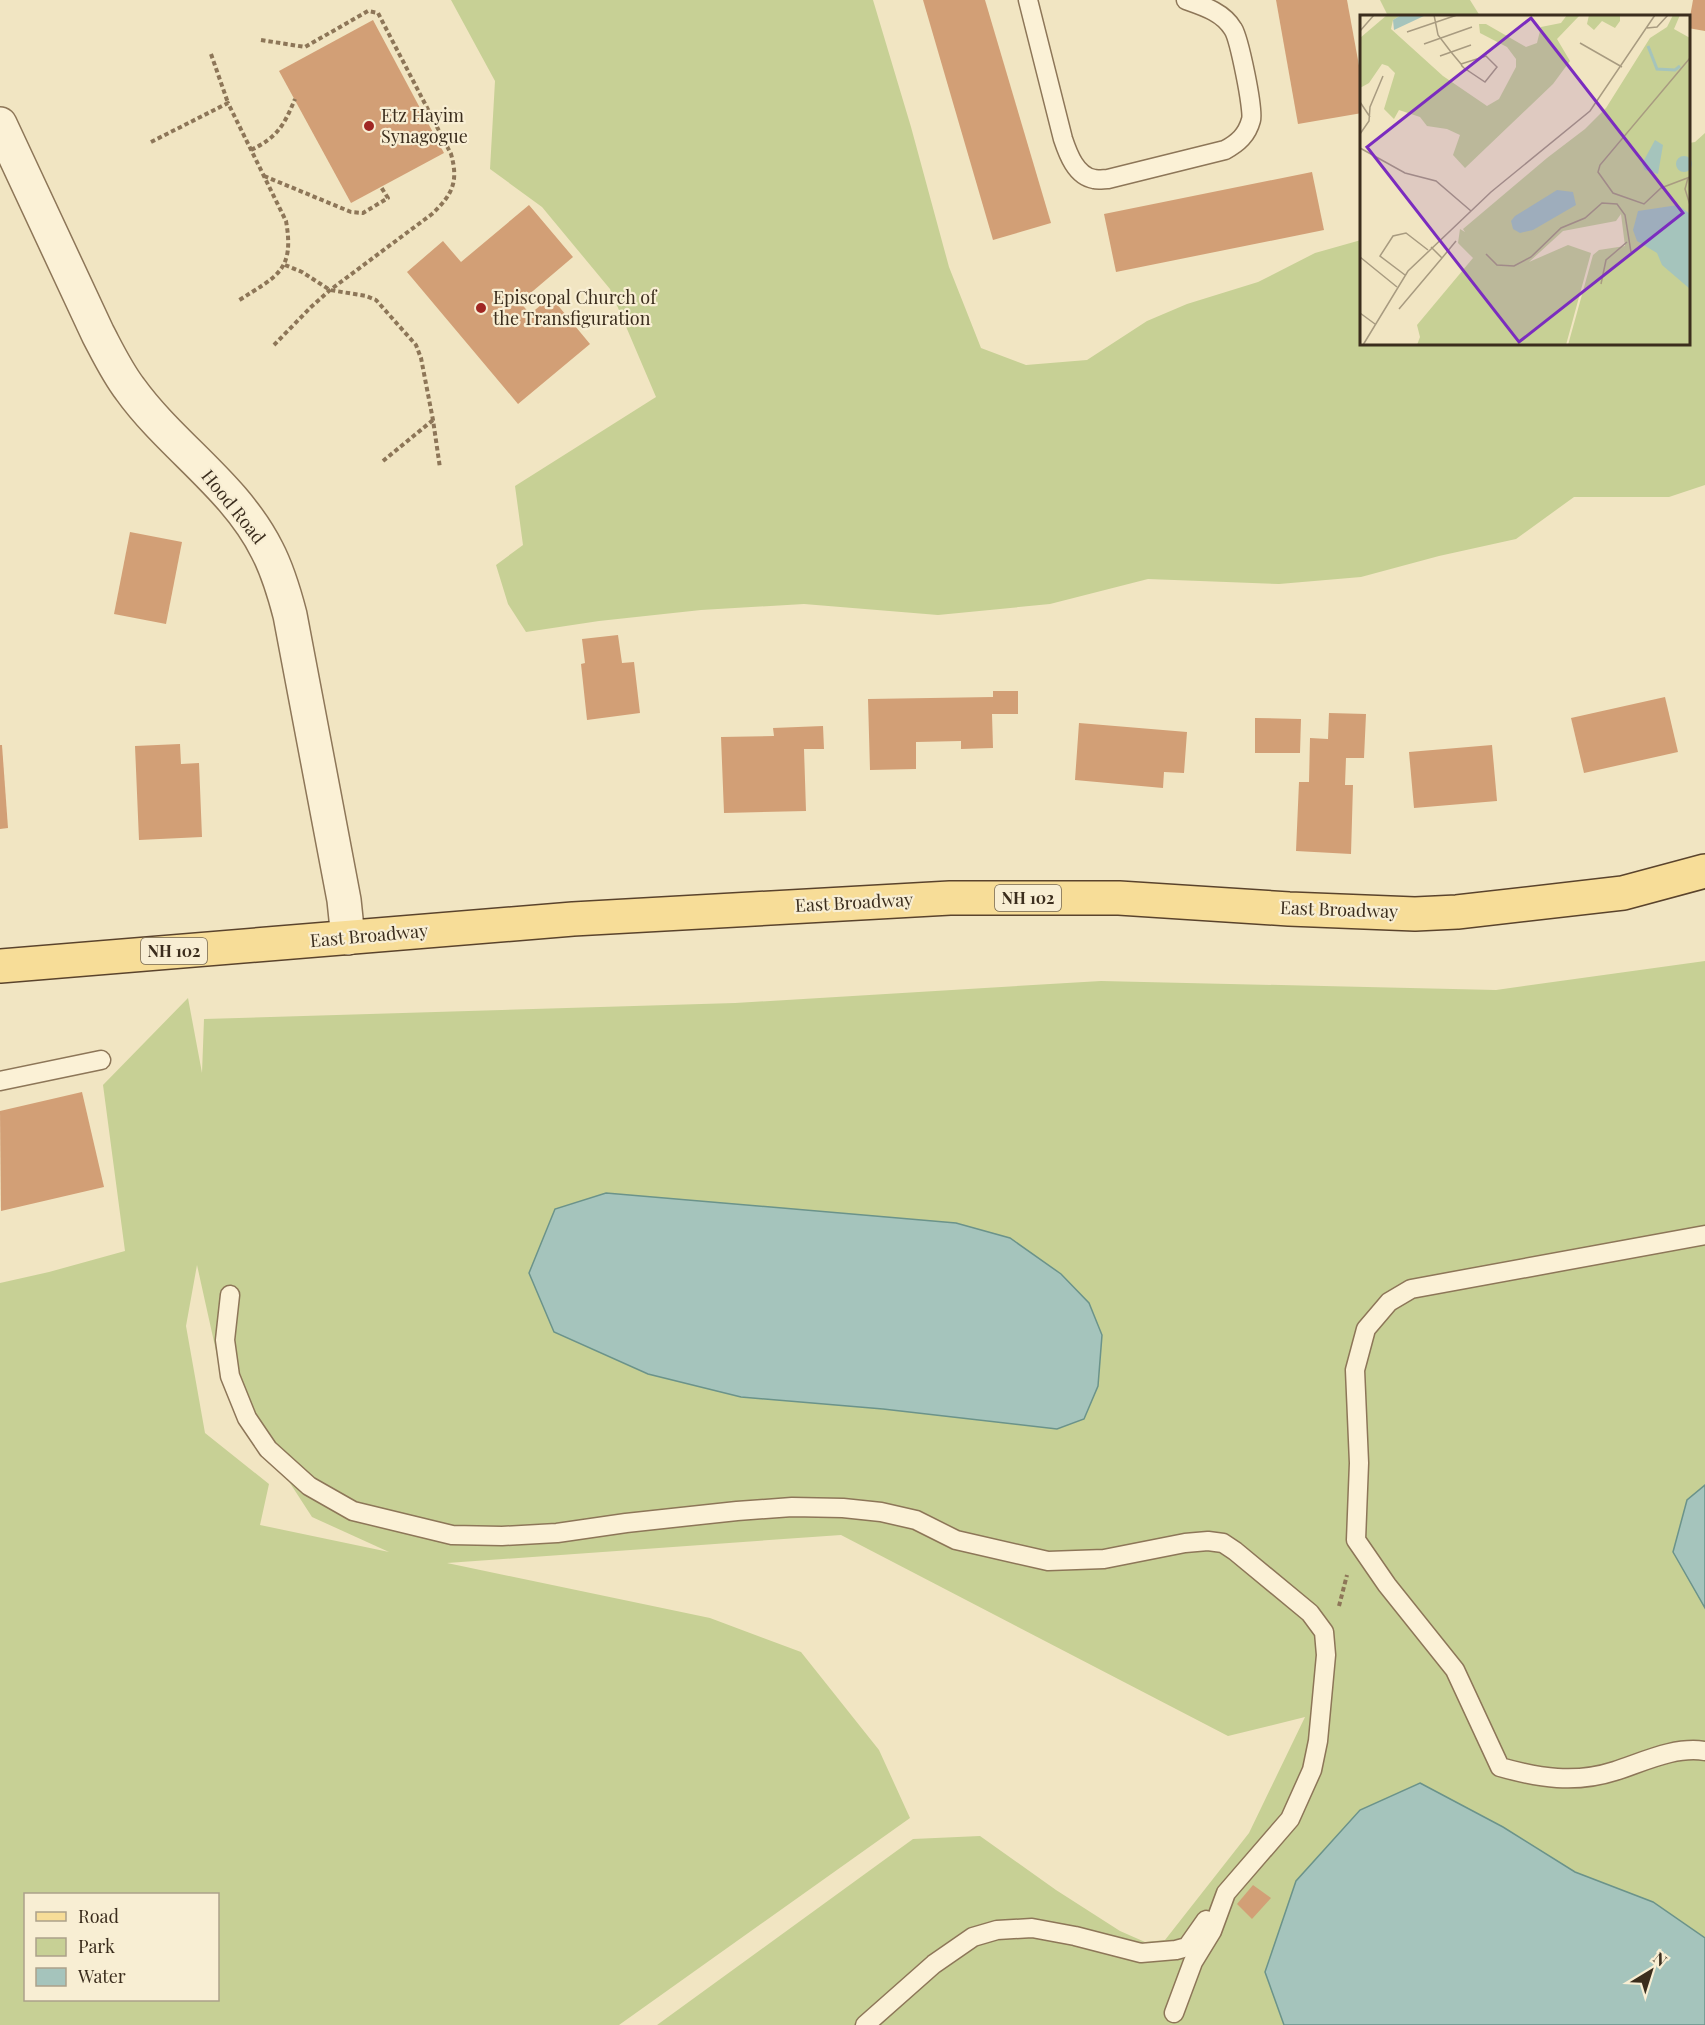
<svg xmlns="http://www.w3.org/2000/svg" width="1705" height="2025" font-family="'Playfair Display',serif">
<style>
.green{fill:#c7d095;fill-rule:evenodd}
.water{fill:#a5c4bc;stroke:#6b938a;stroke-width:1.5}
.building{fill:#d29f76}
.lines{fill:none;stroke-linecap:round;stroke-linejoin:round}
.service-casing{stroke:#8d7658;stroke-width:21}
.minor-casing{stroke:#8d7658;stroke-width:36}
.primary-casing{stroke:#5a432c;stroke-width:36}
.path{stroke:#8d7658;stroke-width:4;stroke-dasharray:4.5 3;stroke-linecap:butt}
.service{stroke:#fbf1d6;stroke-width:18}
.minor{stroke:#fbf1d6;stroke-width:33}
.primary{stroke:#f7dd98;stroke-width:33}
.poi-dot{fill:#a02723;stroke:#f8eed3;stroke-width:2}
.labels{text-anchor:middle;stroke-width:4.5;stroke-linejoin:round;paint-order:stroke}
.shield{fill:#f8eed3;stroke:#746754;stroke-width:1.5}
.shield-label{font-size:16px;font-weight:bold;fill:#3b2d1d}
.poi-label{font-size:18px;fill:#3b2d1d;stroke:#f8eed3;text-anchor:start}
.street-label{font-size:18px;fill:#3b2d1d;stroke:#f8eed3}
.inset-river{fill:none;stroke:#a5c4bc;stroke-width:3}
.inset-road{fill:none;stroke:#a89b80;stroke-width:1.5}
.view{fill:#7b2cbf;fill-opacity:0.15;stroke:#7b2cbf;stroke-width:3}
.inset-edge{fill:none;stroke:#3b2d1d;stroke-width:3}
</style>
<rect width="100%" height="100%" fill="#f1e5c2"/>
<g class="green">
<path d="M451,0H873L911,127L949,267L981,348L1026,365L1087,360L1147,321L1187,304L1258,282L1315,253L1361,240L1362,344H1688L1689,143L1695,142L1705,133V485L1669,497H1574L1516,539L1439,556L1361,577L1279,584L1148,579L1050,604L938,615L804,604L701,610L599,621L526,632L508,604L496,565L523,545L515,486L656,397L610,289L542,207L490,169L495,81Z"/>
<path d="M1380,0H1470L1480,16H1388Z"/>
<path d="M1705,961V2025H657L913,1839L980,1836L1056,1890L1120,1931L1145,1942L1165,1940L1249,1833L1305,1717L1228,1736L841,1535L447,1563L710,1618L801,1652L879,1750L910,1818L619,2025H0V1283L49,1272L125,1251L103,1085L188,998L202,1073L204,1019L735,1003L1101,981L1496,990ZM197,1265L222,1378L312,1517L389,1552L260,1525L269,1484L205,1433L186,1326ZM26,1894H218V2000H26Z"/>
</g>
<g class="water">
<path d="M606,1193L956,1223L1010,1238L1061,1274L1089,1303L1102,1335L1098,1386L1084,1419L1057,1429L883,1409L741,1397L648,1374L554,1332L529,1273L555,1209Z"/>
<path d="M1705,1485V1608L1673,1552L1687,1500Z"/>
<path d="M1420,1783L1503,1827L1575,1872L1653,1902L1705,1938V2025H1284L1265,1972L1296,1881L1360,1810Z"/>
</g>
<g class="building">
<path d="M923,0H985L1051,223L993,240Z"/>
<path d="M1276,0H1347L1362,82V113L1298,124Z"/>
<path d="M1693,0H1705V31L1688,28Z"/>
<path d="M373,20L444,153L351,203L279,71Z"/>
<path d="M1312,172L1324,230L1116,272L1104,214Z"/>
<path d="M529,205L573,257L520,302L530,314L551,297L590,344L518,404L407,272L443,241L461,262Z"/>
<path d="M130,532L182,542L166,624L114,614Z"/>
<path d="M618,635L622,663L634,662L640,713L587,720L581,664L585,663L582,639Z"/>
<path d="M993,691H1018V714H992L993,748L961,749V741L916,742V769L870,770L868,699L993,697Z"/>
<path d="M1665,697L1678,752L1584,773L1571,718Z"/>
<path d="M1329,713L1366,714L1364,758H1346L1345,785H1353L1351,854L1296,851L1299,782H1309L1310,738L1328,739Z"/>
<path d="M1255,718L1301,719L1300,753H1255Z"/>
<path d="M1079,723L1187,732L1184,773L1164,772L1163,788L1075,780Z"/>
<path d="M823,726L824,749H804L806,811L724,813L721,737L774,736L773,728Z"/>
<path d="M180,744L181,764L199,763L202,837L139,840L135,746Z"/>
<path d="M0,745H2L8,828L0,829Z"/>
<path d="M1492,745L1497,801L1414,808L1409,752Z"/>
<path d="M82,1092L104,1187L1,1211L0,1111Z"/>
<path d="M1253,1885L1271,1898L1252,1919L1237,1904Z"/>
</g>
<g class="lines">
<defs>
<g id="service">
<path d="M1028,0L1063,139C1068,154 1076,176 1094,179C1098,180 1104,179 1108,179L1225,150C1238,143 1247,135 1251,120C1254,110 1239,38 1233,29C1223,12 1203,6 1186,0"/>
<path d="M0,1081L101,1060"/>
<path d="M1705,1235L1411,1289L1389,1302L1366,1329L1355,1370L1359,1463L1356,1540L1387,1585L1455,1670L1500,1767C1539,1778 1575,1784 1615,1771C1643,1762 1675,1746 1705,1751"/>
<path d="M230,1295L225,1340L230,1376L247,1418L268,1449L309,1486L353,1511L452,1535L502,1536L557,1533L626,1523L737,1511L792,1507L843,1508L881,1512L916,1520L956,1540L1048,1561L1104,1559L1185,1543L1208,1541L1223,1543L1235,1551L1310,1613L1324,1632L1326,1655L1318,1741L1312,1770L1290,1819L1226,1893L1212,1931L1193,1962L1174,2013"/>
<path d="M865,2025L934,1964L973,1937L997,1930L1032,1928L1075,1936L1141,1953L1176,1950L1187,1947L1206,1920"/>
</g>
<path id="minor" d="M0,124L98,334C108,353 117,372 130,389C171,446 235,486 267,550C278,571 284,592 290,615L344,900L348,938"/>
<path id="primary" d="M0,966L573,919L950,898H1119L1289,909L1415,914L1457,912L1623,893L1705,871"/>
</defs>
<use href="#service" class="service-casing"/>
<use href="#minor" class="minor-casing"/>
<use href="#primary" class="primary-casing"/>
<g class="path">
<path d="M261,40L305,47L368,11L378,13L451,154C459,182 452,195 432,214L330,290L311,307L274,345"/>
<path d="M211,54L228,103"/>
<path d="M151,142L228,103L286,221C295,272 276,276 238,301"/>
<path d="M251,150C278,137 284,125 295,99"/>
<path d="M264,176L351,212L363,213L388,198L381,187"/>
<path d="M285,265L302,272L330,290L366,296L376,300L416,345L421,358L433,420L440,468"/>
<path d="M383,461L433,420"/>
<path d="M1339,1606L1347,1575"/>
</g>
<use href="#service" class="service"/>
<use href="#minor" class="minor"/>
<use href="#primary" class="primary"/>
</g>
<g class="poi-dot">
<circle cx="369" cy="126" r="6"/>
<circle cx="481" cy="308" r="6"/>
</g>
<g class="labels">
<g class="shield">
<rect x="995" y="885" width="66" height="26" rx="4.5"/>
<rect x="141" y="938" width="66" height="26" rx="4.5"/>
</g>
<g class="shield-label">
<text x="1028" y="904">NH 102</text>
<text x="174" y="957">NH 102</text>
</g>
<g class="poi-label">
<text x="381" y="122">Etz Hayim<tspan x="381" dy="21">Synagogue</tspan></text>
<text x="493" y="304">Episcopal Church of<tspan x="493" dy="21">the Transfiguration</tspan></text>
</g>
<g class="street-label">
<text transform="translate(233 507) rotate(51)" y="6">Hood Road</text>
<text transform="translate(854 903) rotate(-3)" y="6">East Broadway</text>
<text transform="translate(1339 910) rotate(2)" y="6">East Broadway</text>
<text transform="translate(369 936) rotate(-5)" y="6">East Broadway</text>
</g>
</g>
<g transform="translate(1360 15)">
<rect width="330" height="330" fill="#f1e5c2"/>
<path d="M27,0H41L33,5L31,14L83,61L127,91L139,84L156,52V44L147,32L120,18L119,9H126L166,32L177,28L181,12L201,8L207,0H220L197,24L210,46L193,69L105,153L93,140L100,120L87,114L67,111L60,102L39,95L34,104L24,94L35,58L28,51L22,49L9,68L0,73V23ZM229,0H260V6L255,13L242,6L234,15L227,9ZM313,0H320L314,14L330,23V330H208L233,240L239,235L265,231L261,199L256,206L203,216L169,247L208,230L231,238L206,330H57L60,322L57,310L113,243L98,228L100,214L105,217L103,214L187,143L225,114L246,93L290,23L307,12Z" fill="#c7d095"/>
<path d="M41,0H66L34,15L33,5ZM295,125L303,130L298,159L285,155L282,149ZM316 149a8 8 0 1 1 16 0a8 8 0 1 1-16 0ZM197,175L213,177L216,190L173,215L160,218L153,214L151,206L155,201ZM318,190L330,199V274L302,250L297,238L277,226L273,215L278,196Z" fill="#a5c4bc"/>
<path class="inset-river" d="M288,31L297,54L315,55L320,51"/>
<path class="inset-road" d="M74,0L78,20L91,37L101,49L102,51L104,53L125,67L137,52L126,41L101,49M287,13L297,12L308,0M0,16L14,0M47,17L97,0M220,28L262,52M64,29L112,12M80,41L111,30M330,43L240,150L238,157L253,178L284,189L301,173L330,162M0,87L10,102M0,119L9,106L10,92L23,61M0,133L45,158L76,166L111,196M328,163L325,174L330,190M126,239L137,250L154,251L171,242L201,213L225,203L242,188L257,189L265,200L271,237M0,242L37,272M82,243L96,226M45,260L20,241L33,221L46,218L68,235M241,269L246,245L267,227M39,294L82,243L71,232M0,298L15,309M3,330L48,256L131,177L230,96L295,0"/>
<path class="view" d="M171,3L323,198L159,327L7,132Z"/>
<rect width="330" height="330" class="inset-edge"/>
</g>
<rect x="24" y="1893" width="195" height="108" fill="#f8eed3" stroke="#aca18a" stroke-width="1.5"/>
<rect x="36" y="1912" width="30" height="9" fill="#f7dd98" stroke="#aca18a" stroke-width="1.5"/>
<text x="78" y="1923" font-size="18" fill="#3b2d1d">Road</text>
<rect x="36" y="1938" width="30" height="18" fill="#c7d095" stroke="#aca18a" stroke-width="1.5"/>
<text x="78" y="1953" font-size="18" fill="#3b2d1d">Park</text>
<rect x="36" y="1968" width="30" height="18" fill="#a5c4bc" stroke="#aca18a" stroke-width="1.5"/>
<text x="78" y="1983" font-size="18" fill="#3b2d1d">Water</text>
<g transform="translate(1651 1971) rotate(38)" stroke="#f8eed3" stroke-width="4.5" paint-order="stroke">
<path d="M0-4.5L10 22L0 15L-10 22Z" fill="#3b2d1d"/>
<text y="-9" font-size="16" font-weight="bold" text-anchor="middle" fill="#3b2d1d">N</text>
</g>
</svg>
